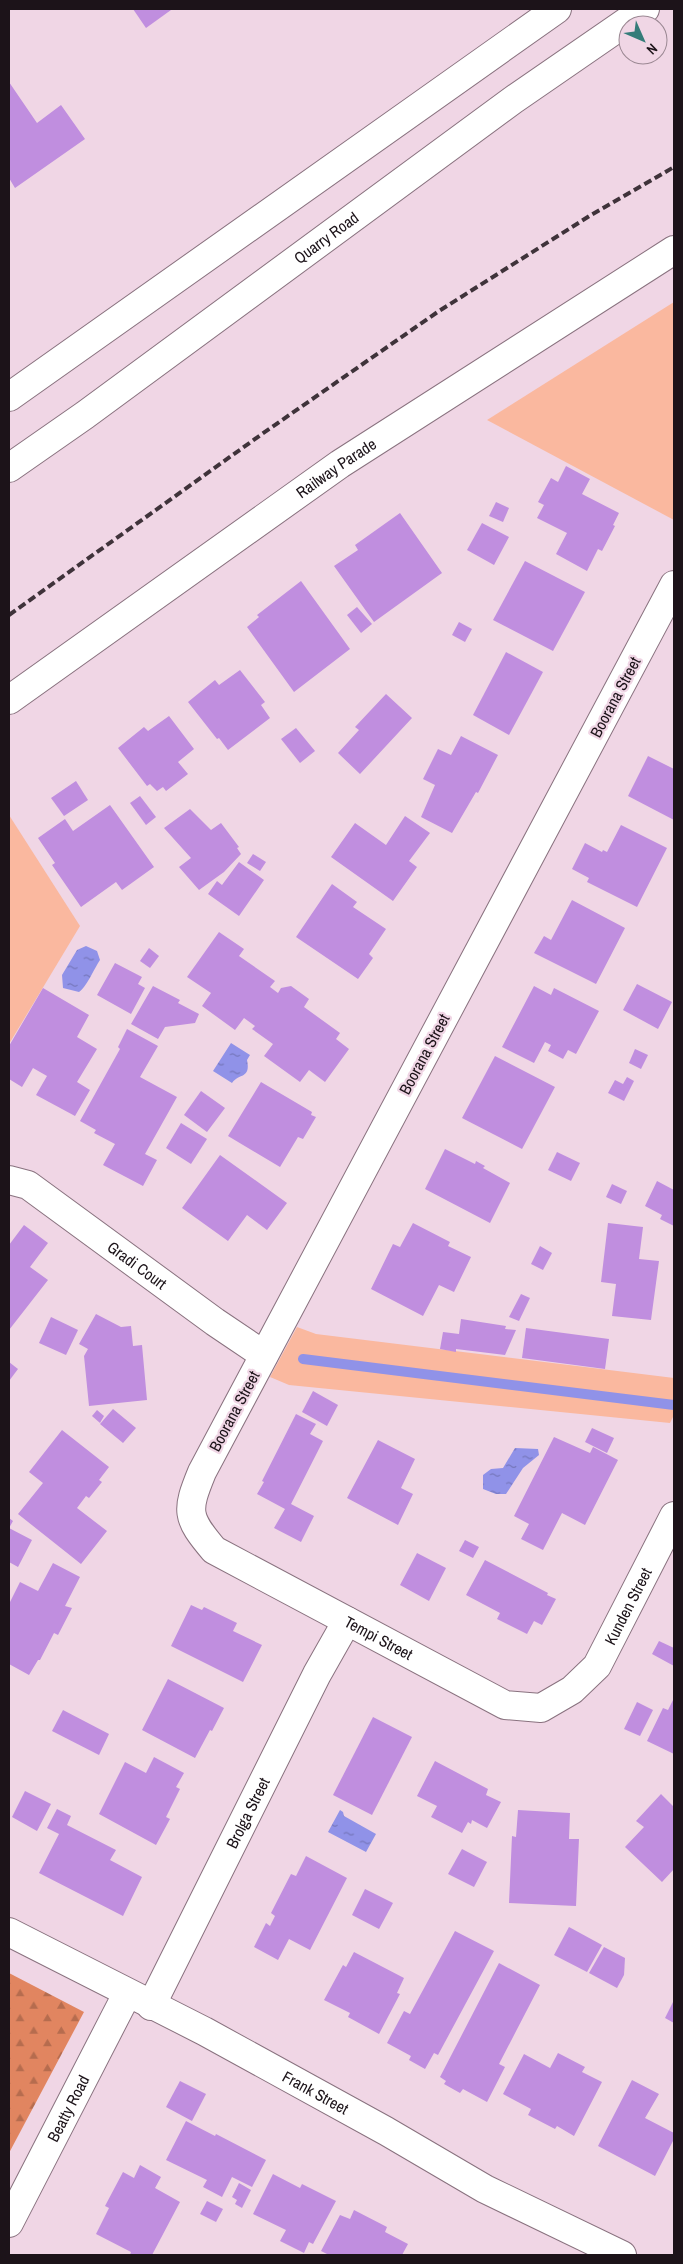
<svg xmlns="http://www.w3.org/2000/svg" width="683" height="2264" font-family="'Archivo Narrow',sans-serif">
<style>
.forest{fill:url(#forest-firs)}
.green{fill:#fab89f}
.water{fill:url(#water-ripples)}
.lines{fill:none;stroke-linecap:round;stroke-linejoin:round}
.stream{stroke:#9092e8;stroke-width:10}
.building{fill:#c08edf}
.minor-casing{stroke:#89727f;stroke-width:30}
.primary-casing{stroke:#89727f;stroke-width:30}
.minor{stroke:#fff;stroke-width:28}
.primary{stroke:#fff;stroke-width:28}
.rail{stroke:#3f333a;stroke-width:4;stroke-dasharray:8 4;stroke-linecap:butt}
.labels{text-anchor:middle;stroke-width:4.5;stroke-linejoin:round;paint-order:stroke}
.street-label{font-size:16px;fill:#1c1319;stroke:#f0d6e5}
</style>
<defs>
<pattern id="forest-firs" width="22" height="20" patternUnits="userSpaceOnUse" patternTransform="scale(1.25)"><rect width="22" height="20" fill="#e18560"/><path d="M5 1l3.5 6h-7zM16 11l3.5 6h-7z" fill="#b66c4e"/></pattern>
<pattern id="water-ripples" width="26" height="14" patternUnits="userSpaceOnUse" patternTransform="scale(1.25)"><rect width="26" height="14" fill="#9092e8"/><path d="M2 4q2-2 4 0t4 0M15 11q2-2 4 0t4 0" fill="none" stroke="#7576bb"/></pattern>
</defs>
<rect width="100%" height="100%" fill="#f0d6e5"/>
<path class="forest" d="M9,1973L84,2012L9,2153Z"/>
<g class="green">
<path d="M674,302V520L487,420Z"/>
<path d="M9,815L80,926L9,1044Z"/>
<path d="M297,1327L316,1334L674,1378V1415L670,1423L289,1385L270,1377Z"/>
</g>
<g class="water">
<path d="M86,946L97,951L100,960C94,969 86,988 79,992L63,988L62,975L77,950Z"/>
<path d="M231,1043L250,1055L247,1060C251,1079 239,1073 232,1083L213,1071Z"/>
<path d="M515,1448L538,1449L539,1455L523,1468L506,1494H496L483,1489V1475L491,1469L503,1468Z"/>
<path d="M340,1810L343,1812L344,1816L376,1834L366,1852L328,1832Z"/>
</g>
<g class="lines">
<path class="stream" d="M303,1359L674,1405"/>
</g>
<g class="building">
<path d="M133,9H169L171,10L146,28Z"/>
<path d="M9,82L37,123L61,105L85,139L15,188L9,178Z"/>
<path d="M566,466L590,479L582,494L619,513L613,525L615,526L602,551L598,549L587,571L556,554L567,533L537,518L544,505L538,502L551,478L558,482Z"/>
<path d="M496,502L509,508L503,522L489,516Z"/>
<path d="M400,513L442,573L374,622L334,566L358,550L355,545Z"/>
<path d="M482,523L509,537L494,565L467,550Z"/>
<path d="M525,561L585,592L553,651L493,620Z"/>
<path d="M301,581L350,649L294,692L247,627L259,617L257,615Z"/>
<path d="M357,607L372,624L361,633L347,615Z"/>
<path d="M459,622L472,629L465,642L452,635Z"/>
<path d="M506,652L543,672L509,735L473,715Z"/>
<path d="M240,670L265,702L261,705L270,718L228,750L219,738L217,739L188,702L215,680L219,685Z"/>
<path d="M386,694L412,718L360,774L338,753L359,730L355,727Z"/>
<path d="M169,716L194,749L178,762L188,774L166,791L163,787L157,791L150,784L147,786L118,748L144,727L148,731Z"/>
<path d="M296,728L315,751L300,763L281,739Z"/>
<path d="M461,736L498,755L478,793L476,792L452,833L421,817L435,785L423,779L438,749L451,755Z"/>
<path d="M648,756L674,769V820L628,796Z"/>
<path d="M76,781L88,800L64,816L51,798Z"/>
<path d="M140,796L156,817L146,825L130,803Z"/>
<path d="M110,805L154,867L122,890L116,882L81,907L52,865L55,863L38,838L65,819L73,831Z"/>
<path d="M190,809L211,830L221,823L239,847L237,848L241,854L224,872L199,890L179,867L191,858L164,828Z"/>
<path d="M405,816L430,833L409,861L417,867L393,901L331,857L355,823L386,845Z"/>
<path d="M621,825L667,848L637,907L587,882L589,878L572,869L585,843L602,852L603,850L607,852Z"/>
<path d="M253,854L266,862L260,871L247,863Z"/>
<path d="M239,862L264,880L239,916L208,894L217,881L222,885Z"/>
<path d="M332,884L357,902L353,907L386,929L369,954L373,958L358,979L296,937Z"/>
<path d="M572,900L625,928L596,984L534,953L544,936L551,940Z"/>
<path d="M219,932L244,949L239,956L275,981L270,987L278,993L281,988L291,986L309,999L304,1007L340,1033L336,1039L349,1049L325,1082L309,1070L300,1082L264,1056L273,1044L252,1029L255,1026L244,1018L235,1030L202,1006L211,993L187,977Z"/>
<path d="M149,948L159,956L150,968L140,961Z"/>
<path d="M115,963L142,977L138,984L145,988L131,1014L97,995Z"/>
<path d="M637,984L672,1002L658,1029L623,1010Z"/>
<path d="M153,986L180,1000L178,1003L199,1014L195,1023L165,1027L158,1039L131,1024Z"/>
<path d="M534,986L551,995L554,988L599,1011L576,1054L568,1050L563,1059L548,1051L551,1045L545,1042L534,1063L502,1047Z"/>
<path d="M43,988L89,1015L77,1037L97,1049L77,1082L90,1090L75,1116L36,1095L47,1076L33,1068L22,1087L9,1079V1046Z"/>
<path d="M127,1029L158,1046L140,1077L177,1097L145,1154L157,1160L143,1186L103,1165L115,1144L94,1133L96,1130L80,1121L120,1049L118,1047Z"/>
<path d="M635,1049L648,1055L641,1069L629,1063Z"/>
<path d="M495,1056L555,1087L522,1149L462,1118Z"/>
<path d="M627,1077L634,1081L624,1101L608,1093L615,1080L623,1084Z"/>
<path d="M261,1082L312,1112L311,1115L316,1117L303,1139L298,1137L280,1167L228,1136Z"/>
<path d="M201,1091L225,1108L207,1132L184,1115Z"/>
<path d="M181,1123L207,1139L191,1164L166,1148Z"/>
<path d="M445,1149L475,1164L476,1161L485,1166L483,1168L510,1183L490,1223L425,1189Z"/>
<path d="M557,1152L580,1163L571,1181L548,1170Z"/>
<path d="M220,1155L287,1203L267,1230L247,1215L228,1241L182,1208Z"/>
<path d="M657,1181L674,1190V1226L660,1219L662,1215L645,1206Z"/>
<path d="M612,1184L627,1191L621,1204L606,1197Z"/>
<path d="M413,1223L450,1242L448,1246L471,1257L454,1292L439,1285L423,1316L371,1289L393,1244L400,1247Z"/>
<path d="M608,1223L643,1227L639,1259L659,1261L651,1320L612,1316L616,1284L601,1282Z"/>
<path d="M24,1225L48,1243L30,1267L48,1280L9,1330V1245Z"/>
<path d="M540,1246L552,1253L543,1270L531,1264Z"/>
<path d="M521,1294L530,1298L519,1321L509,1317Z"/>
<path d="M96,1314L121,1327L131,1326L133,1346L142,1345L147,1400L89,1406L84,1356L88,1349L79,1344Z"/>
<path d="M51,1317L78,1330L66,1355L39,1343Z"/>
<path d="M461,1319L506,1326L505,1329L516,1330L505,1355L456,1349V1352L440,1349L443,1332L459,1334Z"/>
<path d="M526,1328L609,1339L605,1369L522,1358Z"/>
<path d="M9,1362L18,1369L9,1381Z"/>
<path d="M313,1391L338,1405L327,1426L302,1412Z"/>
<path d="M113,1409L136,1428L123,1443L100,1424Z"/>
<path d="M97,1410L104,1416L100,1423L92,1416Z"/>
<path d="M296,1414L316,1424L310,1434L323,1441L291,1504L314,1516L301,1542L274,1528L285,1509L257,1494L264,1482L262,1481Z"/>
<path d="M592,1428L614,1438L607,1453L585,1442Z"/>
<path d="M62,1430L109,1467L99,1480L102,1482L89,1498L86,1496L77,1508L107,1531L81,1564L18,1514L43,1483L29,1472Z"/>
<path d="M554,1437L590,1453L593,1447L618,1460L585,1525L562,1513L543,1550L521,1539L529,1524L514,1516Z"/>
<path d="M378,1440L415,1459L401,1488L413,1494L398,1525L347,1498Z"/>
<path d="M9,1518L13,1521L9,1528L32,1540L18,1567L9,1562Z"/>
<path d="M465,1540L479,1547L473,1558L459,1551Z"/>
<path d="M417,1553L446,1568L429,1601L400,1585Z"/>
<path d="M485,1560L548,1593L547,1595L556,1599L542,1625L534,1621L527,1634L497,1619L500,1613L466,1595Z"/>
<path d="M53,1563L80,1577L65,1606L72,1608L58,1635L54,1633L40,1660H38L29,1675L9,1664V1604L20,1582L38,1591Z"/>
<path d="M191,1605L202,1610L204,1607L237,1623L233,1631L262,1645L243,1682L171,1646Z"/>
<path d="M659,1641L674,1648V1666L652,1654Z"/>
<path d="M168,1679L224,1708L212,1731L210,1730L195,1758L142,1730Z"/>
<path d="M674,1698V1754L647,1741L663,1708L668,1710Z"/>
<path d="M637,1702L653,1710L640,1736L624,1729Z"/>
<path d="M63,1710L109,1734L99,1755L52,1731Z"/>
<path d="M373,1717L412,1737L372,1815L333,1795Z"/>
<path d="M154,1757L184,1773L176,1787L180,1789L166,1817L170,1819L156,1845L99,1814L125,1762L146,1773Z"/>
<path d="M435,1761L488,1789L486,1795L501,1802L487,1828L472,1820L471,1824L468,1822L462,1833L431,1817L437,1806L417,1796Z"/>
<path d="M25,1791L51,1804L37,1831L12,1817Z"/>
<path d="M661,1794L674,1807V1869L662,1882L625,1847L644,1827L636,1821Z"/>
<path d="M57,1809L71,1816L67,1825L116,1850L110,1860L142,1877L123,1916L39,1873L59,1834L47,1828Z"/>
<path d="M518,1810L570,1813L569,1839H579L576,1906L509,1903L512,1836L516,1837Z"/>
<path d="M462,1849L487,1862L474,1887L448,1874Z"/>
<path d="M306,1856L347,1878L310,1950L289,1939L278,1960L254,1947L266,1923L270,1926L275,1916L271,1913L291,1874L296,1876Z"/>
<path d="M365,1889L393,1903L379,1929L352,1915Z"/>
<path d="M569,1927L602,1945L587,1972L554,1955Z"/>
<path d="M455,1931L494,1951L438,2055L434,2053L425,2069L409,2060L411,2056L387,2043L404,2011L410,2014Z"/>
<path d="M604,1947L625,1958L624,1975L617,1988L589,1973Z"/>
<path d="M354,1952L404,1978L397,1993L400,1994L379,2034L348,2017L350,2013L324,2000L343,1965L346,1967Z"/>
<path d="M499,1963L540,1985L499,2064L505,2067L487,2102L463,2089L460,2093L444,2084L446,2081L440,2077Z"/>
<path d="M674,2000V2023L665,2018Z"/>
<path d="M558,2053L585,2067L582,2072L602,2082L574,2136L557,2126L555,2129L528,2115L531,2109L503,2094L524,2054L550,2068Z"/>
<path d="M632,2080L659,2094L645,2118L674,2133V2139L655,2176L598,2146Z"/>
<path d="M180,2081L206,2094L192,2121L166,2107Z"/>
<path d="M186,2121L215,2136L216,2134L266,2160L252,2187L232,2177L222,2197L203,2187L207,2180L166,2160Z"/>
<path d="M140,2165L161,2177L155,2188L180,2202L152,2255H130L131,2252L96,2234L109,2208L105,2206L123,2172L134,2178Z"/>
<path d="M273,2174L300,2188L302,2184L336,2201L313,2244L309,2242L304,2253L280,2241L286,2230L253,2214Z"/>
<path d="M239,2183L251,2190L242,2208L235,2204L237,2200L232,2197Z"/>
<path d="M207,2201L223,2209L216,2222L200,2214Z"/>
<path d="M354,2210L387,2227L385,2232L408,2244L402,2255H329L321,2251L340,2215L350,2219Z"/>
</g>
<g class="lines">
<defs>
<g id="minor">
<path id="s1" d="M674,585L202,1472C186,1511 186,1517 214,1550L505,1705L541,1708L572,1690L597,1666L674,1516"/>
<path id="s2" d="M9,700L340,464L674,250"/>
<path id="s3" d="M9,1180L28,1185L215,1322L264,1355"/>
<path id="s4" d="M9,1932L204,2031L386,2131L485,2189L622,2255"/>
<path id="s5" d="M151,2006L317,1674L347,1621"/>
<path id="s6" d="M9,2223L127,1994"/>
</g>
<g id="primary">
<path d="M9,397L557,9"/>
<path id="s7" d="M9,468L85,415L513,100L645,9"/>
</g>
</defs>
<use href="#minor" class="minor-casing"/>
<use href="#primary" class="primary-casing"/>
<use href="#minor" class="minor"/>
<use href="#primary" class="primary"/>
<path class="rail" d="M9,615L262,434L439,311L591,215L674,167"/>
</g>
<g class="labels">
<g class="street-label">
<text dy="6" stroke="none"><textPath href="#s7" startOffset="392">Quarry Road</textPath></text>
<text dy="6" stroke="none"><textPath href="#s2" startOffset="401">Railway Parade</textPath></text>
<text transform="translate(615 697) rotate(-62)" y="6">Boorana Street</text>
<text transform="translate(424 1054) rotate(-62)" y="6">Boorana Street</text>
<text dy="6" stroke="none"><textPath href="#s3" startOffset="155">Gradi Court</textPath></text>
<text transform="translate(234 1411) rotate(-62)" y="6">Boorana Street</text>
<text dy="6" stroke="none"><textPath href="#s1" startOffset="1595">Kunden Street</textPath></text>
<text dy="6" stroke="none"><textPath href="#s1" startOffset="1278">Tempi Street</textPath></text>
<text dy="6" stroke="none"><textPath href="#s5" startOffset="216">Brolga Street</textPath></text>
<text dy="6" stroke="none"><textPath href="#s4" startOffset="346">Frank Street</textPath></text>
<text dy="6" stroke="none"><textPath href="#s6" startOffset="129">Beatty Road</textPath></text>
</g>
</g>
<rect width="683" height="2264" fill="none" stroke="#1c1319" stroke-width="20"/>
<g transform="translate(643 40) rotate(135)"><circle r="24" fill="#f0d6e5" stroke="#9b8893"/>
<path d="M0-4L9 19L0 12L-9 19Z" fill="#347c79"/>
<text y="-8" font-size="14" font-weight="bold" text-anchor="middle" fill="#1c1319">N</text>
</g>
</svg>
